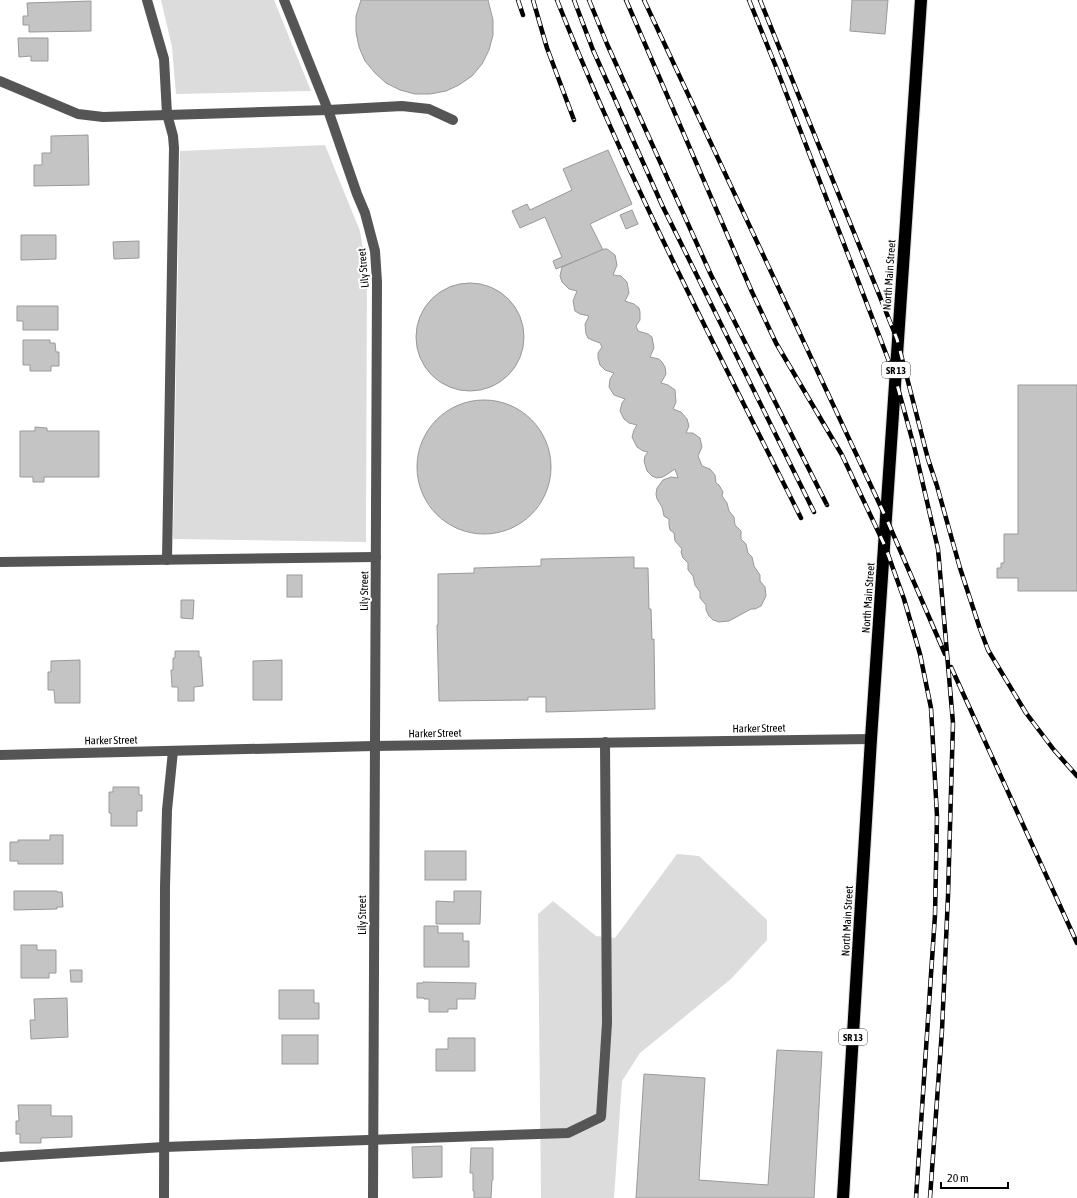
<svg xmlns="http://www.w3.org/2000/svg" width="1077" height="1198" font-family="'Asap Condensed',sans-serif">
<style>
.green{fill:#dcdcdc}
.building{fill:#c4c4c4;stroke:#999}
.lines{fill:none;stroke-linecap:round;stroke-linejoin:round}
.highway-casing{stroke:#dbdbdb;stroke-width:14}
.minor{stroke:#555;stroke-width:10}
.highway{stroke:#000;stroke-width:12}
.rail-casing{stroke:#000;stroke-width:4.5}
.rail{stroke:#fff;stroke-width:3;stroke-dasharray:9;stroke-linecap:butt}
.labels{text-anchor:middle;stroke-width:4;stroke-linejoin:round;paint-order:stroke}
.shield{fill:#fff;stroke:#4c4c4c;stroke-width:1}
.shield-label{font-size:10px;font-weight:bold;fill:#000}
.street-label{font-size:11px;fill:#000;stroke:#fff}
</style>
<rect width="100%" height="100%" fill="#fff"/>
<g class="green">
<path d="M161,0H274L311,91L176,94L172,47Z"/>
<path d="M325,145L360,231L367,273L366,542L173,539L180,151Z"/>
<path d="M677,854L699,856L767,920V940L731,979L640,1053L622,1081L614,1198H541L538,914L553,901L596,936L615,938Z"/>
</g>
<g class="building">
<path d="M361,0H488L493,20V35L489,50L482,64L472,76L459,85L446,91L430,94H415L400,90L386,83L375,73L365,61L359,47L356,32V16Z"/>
<path d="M852,0H888L885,34L850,31Z"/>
<path d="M91,1V31L29,32V25H23V16H28L27,3Z"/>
<path d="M18,38H48V61H31V56L19,57Z"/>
<path d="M88,135L89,185L34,186V165H42V153H51V136Z"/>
<path d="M608,150L632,204L590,224L603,250L556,269L553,261L562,257L545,217L520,228L512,211L527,204L530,210L572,190L563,169Z"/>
<path d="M632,210L638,224L626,229L620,215Z"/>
<path d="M21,235H56V259L21,260Z"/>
<path d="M139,241V258L114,259L113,242Z"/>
<path d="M604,249H607L615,255L617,265L613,275L621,276L627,282L629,293L625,301L634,304L639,308L640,312V320L636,326L638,331L648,334L652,337L654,348L650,357L659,359L662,362L665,367L666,374L661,383L668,385L675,390L676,402L673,409L681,412L687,419L689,426L686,433H693L700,438L702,447L698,456L702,466L710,469L715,475L716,483L719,485L723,492L722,496L727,503L729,511L734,517L735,525L741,531V539L746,544L748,553L752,557L754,566L760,575V581L765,587L766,596L761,606L755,609H751L729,621L719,622L713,620L709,616L706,610V605L700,598V592L695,585L693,576L688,570V563L683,558L681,552L682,549L675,541L674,533L670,530L669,525V519L664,516L662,507L657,499L656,494L657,488L663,480L671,477L678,478L675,469L663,477L657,478L652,476L647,471L644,461L645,456L648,452L643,451L637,447L632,437L634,430L637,425L629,423L624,419L620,411L622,403L625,399L614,395L609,387L610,379L614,373L605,370L600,365L598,358V353L602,347L600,343L592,340L588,338L586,334L585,324L589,316L580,314L575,311L573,301L577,291L569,289L562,282L560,276L562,267Z"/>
<circle cx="470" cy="337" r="54"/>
<path d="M17,306H58V330H23V321H17Z"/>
<path d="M23,340H50V343H55L56,352H59V366H51V371H30V365H23Z"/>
<path d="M1018,385H1077V591H1018V578H997V568H1001V563H1004V534H1018Z"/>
<circle cx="484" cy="467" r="67"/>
<path d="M35,427L47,428V431H99V477H44V482H33V477H20V431H35Z"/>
<path d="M634,557V568H648L649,609H651L652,640L654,639L655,709L546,712V697H528V700L439,701L437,625H438V574L474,573V568L541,566V559Z"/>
<rect x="287" y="575" width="15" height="22"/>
<path d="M181,600H194L193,619L181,618Z"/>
<path d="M175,651H199V657H201L203,686L194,687V701H178V687H172L171,670H173V658H175Z"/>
<path d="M80,660V703H55L54,690H48V672H51V661Z"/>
<path d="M282,660V700H253V661Z"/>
<path d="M113,787H139V795H142V811H137V826H111V813H109V792H113Z"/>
<path d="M50,835H63V864H18V861H10V842H18V840H50Z"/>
<rect x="425" y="851" width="41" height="29"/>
<path d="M14,891H57V892H62L63,907H57V909L14,910Z"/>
<path d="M454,891H481L480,924H436V901L454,902Z"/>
<path d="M424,926H438V933H463V941H469V967H424Z"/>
<path d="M21,945H37V950H56V973H49V978H21Z"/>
<path d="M70,970H82V982H71Z"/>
<path d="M423,982L476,983L475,999H457V1009H448V1012H429V999H424V998H417V983H423Z"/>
<path d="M279,990H314V1003H319V1019H279Z"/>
<path d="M67,998L68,1037L31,1039L30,1020H35L34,999Z"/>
<rect x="282" y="1035" width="36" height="29"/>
<path d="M448,1038H475V1071H436V1049H448Z"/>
<path d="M777,1050L822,1052L814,1198H636L644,1074L705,1078L699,1180L768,1185Z"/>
<path d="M18,1105H51V1116H72V1137L41,1138V1143H20V1134H16V1121H19Z"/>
<path d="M442,1146V1177L413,1178L412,1147Z"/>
<path d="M471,1148H493V1180H492L491,1198H474V1191H473V1173H470Z"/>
</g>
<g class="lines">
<defs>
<path id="highway" d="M843,1198L871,739L921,0"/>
</defs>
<use href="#highway" class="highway-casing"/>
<g class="minor">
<path d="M147,0L164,59L167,114L173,136L174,148L167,560"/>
<path d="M284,0L328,110L357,194L365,213L375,251L377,282L373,1198"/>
<path d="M0,81L78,114L103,117L328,110L402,106L429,109L453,120"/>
<path d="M0,562L376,557"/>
<path d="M0,755L374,746L871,739"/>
<path d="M0,1157L164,1147L568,1133L601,1117L607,1023L605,742"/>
<path d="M164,1198L165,887L167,810L173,751"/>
</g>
<use href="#highway" class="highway"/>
<defs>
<g id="rail">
<path d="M518,0L523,15"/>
<path d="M533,0L547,48L574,120"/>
<path d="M557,0C627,178 716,348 801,518"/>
<path d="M574,0L593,50L662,205L814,512"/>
<path d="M589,0L607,44L711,275L827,505"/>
<path d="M626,0L752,292L776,343L842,455L885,546L904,599L920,654L931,708L937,816L935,915L916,1198"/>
<path d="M644,0L887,520L945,654"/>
<path d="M749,0L776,67L895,377L915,450L938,549L953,723L948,896L942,1030L930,1198"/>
<path d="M760,0L897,339L928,459L937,486L960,568L979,626L988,650L1026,713L1054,750L1077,776"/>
<path d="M951,667L1077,943"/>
</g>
</defs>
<use href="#rail" class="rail-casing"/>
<use href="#rail" class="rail"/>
</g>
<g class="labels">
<g class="shield">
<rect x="882" y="362" width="28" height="16" rx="3"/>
<rect x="839" y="1029" width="28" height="16" rx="3"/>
</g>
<g class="shield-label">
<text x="896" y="374">SR 13</text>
<text x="853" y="1041">SR 13</text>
</g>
<g class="street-label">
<text transform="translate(363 268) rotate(-95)" y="4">Lily Street</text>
<text transform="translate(889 275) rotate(-86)" y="4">North Main Street</text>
<text transform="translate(364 591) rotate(-89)" y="4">Lily Street</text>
<text transform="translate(868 598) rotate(-86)" y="4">North Main Street</text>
<text transform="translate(759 728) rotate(-1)" y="4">Harker Street</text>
<text transform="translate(435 733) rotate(-1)" y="4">Harker Street</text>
<text transform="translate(111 740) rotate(-1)" y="4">Harker Street</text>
<text transform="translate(362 915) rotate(-90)" y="4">Lily Street</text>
<text transform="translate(847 921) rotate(-87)" y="4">North Main Street</text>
</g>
</g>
<path d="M941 1182v6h67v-6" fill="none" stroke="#000000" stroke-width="2"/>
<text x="947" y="1182" font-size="12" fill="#000000" stroke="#ffffff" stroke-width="3" paint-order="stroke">20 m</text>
</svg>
